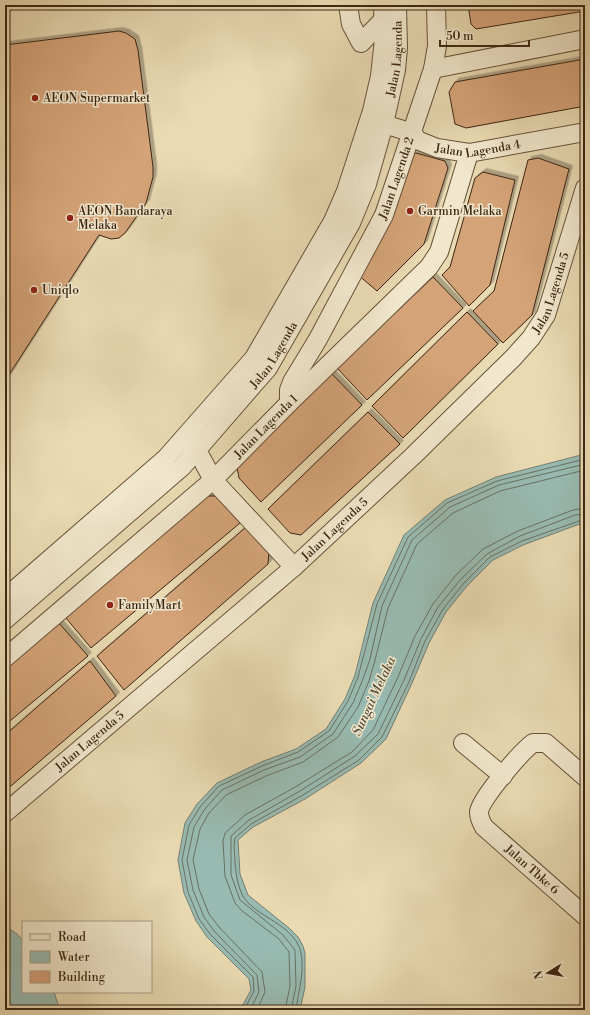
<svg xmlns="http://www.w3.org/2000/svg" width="590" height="1015" font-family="'Libre Bodoni',serif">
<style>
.water{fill:#98bab1;stroke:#747f72}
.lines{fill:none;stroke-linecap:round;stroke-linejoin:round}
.shore{stroke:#6a7062;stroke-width:1}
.building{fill:#d4a378;stroke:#3d2713;filter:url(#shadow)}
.minor-casing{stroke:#68543b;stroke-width:20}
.minor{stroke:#f1e7cd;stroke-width:18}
.poi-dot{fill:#8f2418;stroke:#f1e7cd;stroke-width:1.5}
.labels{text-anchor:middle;stroke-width:3;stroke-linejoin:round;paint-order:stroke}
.street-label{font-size:12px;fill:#3d2713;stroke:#f1e7cd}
.poi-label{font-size:12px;fill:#3d2713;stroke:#f1e7cd;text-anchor:start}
.water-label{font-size:13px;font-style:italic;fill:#544c3a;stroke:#f1e7cd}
</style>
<defs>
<filter id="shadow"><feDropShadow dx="3.5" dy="-3.5" stdDeviation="0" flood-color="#0004"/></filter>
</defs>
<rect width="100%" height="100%" fill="#e9dab2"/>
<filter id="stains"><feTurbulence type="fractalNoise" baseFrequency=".005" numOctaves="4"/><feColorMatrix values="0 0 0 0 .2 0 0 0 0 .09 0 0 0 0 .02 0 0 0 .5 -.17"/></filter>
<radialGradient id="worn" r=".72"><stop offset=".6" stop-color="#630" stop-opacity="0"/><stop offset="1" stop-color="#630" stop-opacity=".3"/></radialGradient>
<g class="water">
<path d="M585,454V522L523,545L493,560L467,586L446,612L429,643L412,683L386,739L361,763L305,799L253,827L238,840L240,874L248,895L289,928L298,937L303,946L305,953V987L300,1010H240L251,990L249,979L207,937L196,921L184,893L178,860L185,823L197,804L217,783L261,762L296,749L326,729L345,699L355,675L373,603L404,535L445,500L496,477Z"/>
<path d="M5,926L17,934L23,941V992H54L60,1010H5Z"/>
</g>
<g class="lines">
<g class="shore">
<path d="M244,1010L254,991L253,977L210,934L199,919L188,892L182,860L189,825L200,807L219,786L262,766L298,752L329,731L348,701L358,677L377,604L408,537L447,503L497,481L585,459"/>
<path d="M250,1010L259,992L257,975L214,931L204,917L193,890L187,860L194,827L204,810L222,790L264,770L300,757L333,734L353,703L363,679L370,659L382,606L412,540L450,507L499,485L585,464"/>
<path d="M257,1010L265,992L262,972L219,927L209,914L199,889L193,860L200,829L209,813L226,795L266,776L303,762L338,737L358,707L369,681L375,660L388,608L417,544L453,513L500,491L585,470"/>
<path d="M285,1010L290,986L289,952L279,939L241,910L235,903L225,876L223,841L225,833L245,815L297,786L352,752L373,730L398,677L415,636L433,604L456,575L483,549L518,531L573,510L585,508"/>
<path d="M291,1010L296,986L295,950L283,935L240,900L231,875V836L249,820L300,791L355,756L378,734L404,680L421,639L438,607L461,579L487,554L520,536L575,515L585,514"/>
<path d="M296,1010C298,991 306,969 300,949C291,924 259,918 244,898C238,888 236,874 235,863C235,855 233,846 235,838L251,824L303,795L359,760L382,737L409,682L425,641L443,609L464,583L490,557L522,541L585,519"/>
</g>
</g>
<g class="building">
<path d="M468,5H585V11L476,29L471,24Z"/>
<path d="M119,31L126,33L135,39L138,50L153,167V177L146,203L125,233L119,238L111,239L99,235L5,381V45Z"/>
<path d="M585,59V106L466,128L455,124L449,92L455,82Z"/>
<path d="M416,153L445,161L448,168L424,244L377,291L357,274L408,158Z"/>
<path d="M538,158L569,169L532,315L503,343L473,311L494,291L528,160Z"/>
<path d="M483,172L515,180L490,285L469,306L442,275L450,267L475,178Z"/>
<path d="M433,277L463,308L367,400L337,368Z"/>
<path d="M467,312L498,344L403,438L372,406Z"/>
<path d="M331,373L362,405L261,502L239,478L237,467Z"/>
<path d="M368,412L400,444L301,535L290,533L268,509Z"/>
<path d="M203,496H216L240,523L91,648L66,618Z"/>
<path d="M245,528L269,551L268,564L124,690L97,656Z"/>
<path d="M58,622L88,656L5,725V668Z"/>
<path d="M90,661L116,696L5,791V735Z"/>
</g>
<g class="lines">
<defs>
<g id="minor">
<path d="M348,5L351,24L361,43L384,19"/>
<path d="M433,69L585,39"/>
<path id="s1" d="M374,130L384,124L413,133L417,140L437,148L469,153L585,132"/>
<path id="s2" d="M289,403V390L292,382L318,339L384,215L433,69L437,46L436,5"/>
<path d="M188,444L197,450L213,480L294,567"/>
<path d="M5,598L166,458L254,358L333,221L346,191L372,111L380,76L384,39L383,5"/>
<path id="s3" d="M5,620L182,467L268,368L351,223L367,184L384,124L396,70L398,48L397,5"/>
<path id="s4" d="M5,658L213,480L289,403L429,267L439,252L469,153"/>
<path d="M463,743L503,776"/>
<path id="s5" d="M585,777L546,743H533C522,751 480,799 479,812C479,818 481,822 484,827L585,916"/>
<path id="s6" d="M5,813L294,567L413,456L513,358L531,338L546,315L585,188"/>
</g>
</defs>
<use href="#minor" class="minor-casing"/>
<use href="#minor" class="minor"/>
</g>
<g class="poi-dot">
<circle cx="35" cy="98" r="4"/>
<circle cx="410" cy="211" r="4"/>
<circle cx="70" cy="218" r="4"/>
<circle cx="34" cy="290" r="4"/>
<circle cx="110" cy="605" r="4"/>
</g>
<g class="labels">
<g class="street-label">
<text dy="4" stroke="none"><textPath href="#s3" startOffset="703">Jalan Lagenda</textPath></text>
<text dy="4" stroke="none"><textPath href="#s1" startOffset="113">Jalan Lagenda 4</textPath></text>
<text dy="4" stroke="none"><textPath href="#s2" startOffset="251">Jalan Lagenda 2</textPath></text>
<text dy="4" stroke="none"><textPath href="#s6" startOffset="759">Jalan Lagenda 5</textPath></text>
<text dy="4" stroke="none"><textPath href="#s3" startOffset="379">Jalan Lagenda</textPath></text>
<text dy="4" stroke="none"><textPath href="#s4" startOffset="349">Jalan Lagenda 1</textPath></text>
<text dy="4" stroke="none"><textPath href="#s6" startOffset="435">Jalan Lagenda 5</textPath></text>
<text dy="4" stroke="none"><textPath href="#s6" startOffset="111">Jalan Lagenda 5</textPath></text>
<text dy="4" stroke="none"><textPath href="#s5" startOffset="233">Jalan Tbke 6</textPath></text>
</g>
<g class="poi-label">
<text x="43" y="102">AEON Supermarket</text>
<text x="78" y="215">AEON Bandaraya<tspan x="78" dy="14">Melaka</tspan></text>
<text x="418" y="215">Garmin Melaka</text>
<text x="42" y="294">Uniqlo</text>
<text x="118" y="609">FamilyMart</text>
</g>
<g class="water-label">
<text transform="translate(373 696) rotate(-65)" y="5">Sungai Melaka</text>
</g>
</g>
<rect width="590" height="1015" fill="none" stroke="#e9dab2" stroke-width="20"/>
<rect x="6" y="6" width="578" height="1003" fill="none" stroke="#3d2713" stroke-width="2"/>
<rect x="10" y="10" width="570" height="995" fill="none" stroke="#3d2713"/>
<rect x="22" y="921" width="130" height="72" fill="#f1e7cd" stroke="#a99a83"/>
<rect x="30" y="934" width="20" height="6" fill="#f1e7cd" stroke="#a99a83"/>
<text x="58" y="941" font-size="12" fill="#3d2713">Road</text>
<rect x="30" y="951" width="20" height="12" fill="#98bab1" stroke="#a99a83"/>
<text x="58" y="961" font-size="12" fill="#3d2713">Water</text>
<rect x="30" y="971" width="20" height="12" fill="#d4a378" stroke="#a99a83"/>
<text x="58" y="981" font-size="12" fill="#3d2713">Building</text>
<g transform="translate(548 973) rotate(259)" stroke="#f1e7cd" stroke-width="3" paint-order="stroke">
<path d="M0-3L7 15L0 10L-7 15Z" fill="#3d2713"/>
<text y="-6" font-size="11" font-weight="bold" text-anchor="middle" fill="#3d2713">N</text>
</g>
<path d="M440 40v6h89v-6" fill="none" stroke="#3d2713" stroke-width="2"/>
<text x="446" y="40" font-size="12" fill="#3d2713" stroke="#f1e7cd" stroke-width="3" paint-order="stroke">50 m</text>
<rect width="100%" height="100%" filter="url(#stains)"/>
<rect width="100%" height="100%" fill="url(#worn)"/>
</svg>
